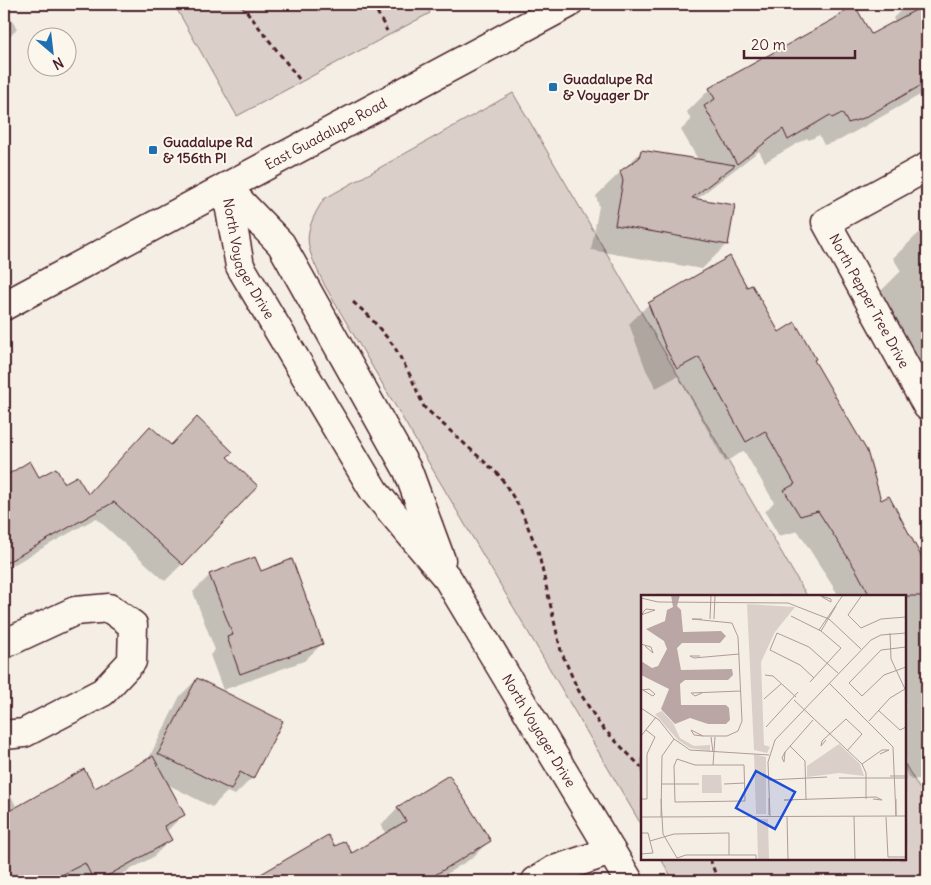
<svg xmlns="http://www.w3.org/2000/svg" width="931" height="885" font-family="Delius,sans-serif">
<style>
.green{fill:#dbd0c9;stroke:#92787a}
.shadow{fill:#0003}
.building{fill:#cabbb6;stroke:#4a1f2b}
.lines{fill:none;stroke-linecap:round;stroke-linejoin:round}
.minor-casing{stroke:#4a1f2b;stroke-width:31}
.tertiary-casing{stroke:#4a1f2b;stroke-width:31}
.secondary-casing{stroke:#4a1f2b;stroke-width:31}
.path{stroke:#4a1f2b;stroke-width:3;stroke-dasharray:5 4;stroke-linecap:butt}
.minor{stroke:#fbf7ec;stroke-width:28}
.tertiary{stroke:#fbf7ec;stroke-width:28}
.secondary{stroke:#fbf7ec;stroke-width:28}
.poi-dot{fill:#1f6fb2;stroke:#fbf7ec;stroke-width:2}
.labels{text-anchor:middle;stroke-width:4;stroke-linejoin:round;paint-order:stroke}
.poi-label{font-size:14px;font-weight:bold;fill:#4a1f2b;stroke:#fbf7ec;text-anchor:start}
.street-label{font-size:14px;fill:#4a1f2b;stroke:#fbf7ec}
.inset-road{fill:none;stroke:#b09b9a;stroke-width:1}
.view{fill:#1d4ed8;fill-opacity:0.15;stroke:#1d4ed8;stroke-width:2.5}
.inset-edge{fill:none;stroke:#4a1f2b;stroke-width:2.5}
</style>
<rect width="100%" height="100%" fill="#f4eee4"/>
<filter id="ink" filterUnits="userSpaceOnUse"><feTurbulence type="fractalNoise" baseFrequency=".02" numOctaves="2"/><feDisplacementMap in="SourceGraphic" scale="10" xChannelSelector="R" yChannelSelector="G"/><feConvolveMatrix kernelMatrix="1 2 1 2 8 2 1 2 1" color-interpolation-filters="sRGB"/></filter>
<g filter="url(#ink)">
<g class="green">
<path d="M174,4H425L430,13L237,116Z"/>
<path d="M513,93L807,596H642V826L325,286C307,248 299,237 324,199Z"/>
<path d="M905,764L927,802V881H674L661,859H905Z"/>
</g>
<g class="shadow">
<path d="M908,4H927V94L921,98L920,95L840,140L824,145L819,135L809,140L807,138L765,162L759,151L713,186L696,200L727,244L702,269L591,250L599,206L596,196L642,151L699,161L681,130L691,120L687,112L710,89L870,35L895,22L893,18Z"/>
<path d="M4,6L17,29L4,43Z"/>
<path d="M927,229V374L920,361L906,369L880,292L901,271L893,258L918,234Z"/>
<path d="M747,289L778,334L813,361L881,502L927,590V779L926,778L911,780L905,770V596H839L798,531L779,536L765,512L774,502L744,451L725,462L678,376L656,388L646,370L629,324L649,304Z"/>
<path d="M170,446L182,564L165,581L96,518L4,570V461L11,474L64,485L87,495Z"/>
<path d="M260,573L322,644L304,661L223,690L210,655L215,650L193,592L210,575Z"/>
<path d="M197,679L252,778L235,795L227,792L212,807L167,784L183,815L166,832L170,840L153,857L110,881H68L67,879L63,881H4V802L12,798L17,808L94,789L148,760L180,696Z"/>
<path d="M398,808L489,841L472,858L435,881H258L266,873L334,848L352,855L386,834L381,825Z"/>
</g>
<g class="building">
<path d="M854,4L871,34L927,4V82L864,118L848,123L842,113L832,118L830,115L788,140L783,129L737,164L704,106L715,99L709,88L834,19Z"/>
<path d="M641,150L735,165L692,198L735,205L728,245L615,225L623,181L620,171L639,158Z"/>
<path d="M730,256L747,287L752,285L779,332L795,322L816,359L814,360L867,451L881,500L889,496L927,567V596H870L856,570L818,511L800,516L784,490L795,484L765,431L746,442L699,357L677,369L666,349L648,303Z"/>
<path d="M197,417L233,452L227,457L258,486L183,565L114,502L4,564V477L30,461L39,477L56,468L64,483L77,476L88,494L150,426L171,445Z"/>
<path d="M255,557L261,571L292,559L323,644L240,674L227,637L233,635L209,574Z"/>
<path d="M197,678L283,721L253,779L240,772L231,790L158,754Z"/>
<path d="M153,756L185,815L164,826L172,840L98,881H94L85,863L50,881H4V814L84,769L95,788Z"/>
<path d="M449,775L491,841L425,881H249L328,835L335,846L345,841L352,853L406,821L397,807Z"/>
</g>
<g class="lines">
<defs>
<g id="minor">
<path id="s1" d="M927,167L826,222L927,406"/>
<path d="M4,644L75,611L109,608L133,625L132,661L103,692L24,733L4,735"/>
<path d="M536,881L554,870L611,851"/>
</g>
<g id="tertiary">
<path id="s2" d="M226,187L240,266L374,491L448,579L629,881"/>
<path d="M226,187L281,244L408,471L441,560"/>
</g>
<g id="secondary">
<path id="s3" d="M4,306L568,4"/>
</g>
</defs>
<use href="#minor" class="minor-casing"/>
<use href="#tertiary" class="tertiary-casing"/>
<use href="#secondary" class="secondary-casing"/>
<g class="path">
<path d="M241,4L299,79"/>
<path d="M373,4L387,31"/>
<path d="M353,302L369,316L394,346L411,377L424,407L500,476L520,508L538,551L561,651L577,688L600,725L642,768"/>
<path d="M710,859L718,881"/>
</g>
<use href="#minor" class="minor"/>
<use href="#tertiary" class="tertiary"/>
<use href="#secondary" class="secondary"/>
</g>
</g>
<g class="poi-dot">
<rect x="548" y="82" width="10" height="10" rx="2.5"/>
<rect x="148" y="145" width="10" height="10" rx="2.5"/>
</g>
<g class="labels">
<g class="poi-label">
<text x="563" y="84">Guadalupe Rd<tspan x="563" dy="16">&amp; Voyager Dr</tspan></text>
<text x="163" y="147">Guadalupe Rd<tspan x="163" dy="16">&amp; 156th Pl</tspan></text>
</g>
<g class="street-label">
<text dy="5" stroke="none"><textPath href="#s3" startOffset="365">East Guadalupe Road</textPath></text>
<text dy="5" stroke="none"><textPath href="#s2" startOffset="76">North Voyager Drive</textPath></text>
<text dy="5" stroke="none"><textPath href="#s1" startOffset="205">North Pepper Tree Drive</textPath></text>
<text dy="5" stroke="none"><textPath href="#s2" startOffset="634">North Voyager Drive</textPath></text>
</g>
</g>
<g transform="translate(641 595)">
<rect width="265" height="265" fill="#f4eee4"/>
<path d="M106,9L154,12L134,37L120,67L123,150L129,152L126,158L113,155ZM21,116L32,128L39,143L53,151L69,150V156L49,153L37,145L14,119ZM198,149L219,169L223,181L198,178L166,182V171ZM113,159L125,162V219H115ZM61,180H80L81,198H61ZM116,224H127L128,265H117Z" fill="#dbd0c9"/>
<path d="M30,0H39L36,11L40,15L42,37L80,36L85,41L79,48H41L36,53L40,75L91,74L92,80L87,85H44L39,89L40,110H85L88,113L89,125L85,129H67L49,123L34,129L20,114L28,94L0,80V66L11,73L17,71L26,54L23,46L5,34L24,26L26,15L32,12Z" fill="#baa7a5"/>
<path class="inset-road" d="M177,0L190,4V7L181,2M221,0L207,20L220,33L240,24L265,22M0,3L17,7L147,8L188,24L220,54M0,21L3,16L5,14L14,15L0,20M150,21L180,36L200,53L169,87M61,24H51L91,28M69,24L70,0M73,24L74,0M91,28L97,42L101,126L97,136M178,35L202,0M180,36L195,11M249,38L250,64L264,94M0,49L10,52L12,58L4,51M265,52L240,55L208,88L221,101L243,80L265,72M59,61H49L53,63L98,59M124,80L132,81L155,102M173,83L159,70L129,55L136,38L168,52L197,78M188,88L252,152L255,221M0,94L2,95L10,100L12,101L14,99L8,94L2,95M61,98L54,101L50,98L100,96M123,104L140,89M153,105L221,169L225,178V204M0,113L18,125L33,144L49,155L128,160M237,115L259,135L265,132M228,126L249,103L264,94M125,132L157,97M0,141L15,122M62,141L50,135L53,140L62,141H86L97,136M70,142L72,157M185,145L180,151L181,146L205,124L221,139L206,156M149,151L164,166L165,205M144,157L143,167L141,163L144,157L172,125M36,164L54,170H103L104,206L34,207L33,171ZM221,169L241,155H248L239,159M72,170L74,142M249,181H265M198,183H265M128,185L186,182M20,189H58M83,189L104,188M128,203V220M0,204H6V159L14,142L5,135M20,204L22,239L36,263M255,204V221M152,205H143L235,202L241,205L232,204M129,221L127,167L134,145L230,45L240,40L265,38M146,221L147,265M213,221L214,265M0,222L265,221M20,222L21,161L33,144M245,222L247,262H265M0,238H7L12,258L0,259M9,246L33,239L88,238V260M36,263L45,260H115V265"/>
<path class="view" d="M115,176L154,197L134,234L95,213Z"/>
<rect width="265" height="265" class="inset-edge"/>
</g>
<rect width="931" height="885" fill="none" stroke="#fbf7ec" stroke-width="20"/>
<rect x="10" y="10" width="911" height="865" fill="none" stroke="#4a1f2b" stroke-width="2" filter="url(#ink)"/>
<g transform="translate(52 52) rotate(152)"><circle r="24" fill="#fbf7ec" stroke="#b4a19f"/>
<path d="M0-4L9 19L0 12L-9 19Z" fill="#1f6fb2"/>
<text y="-8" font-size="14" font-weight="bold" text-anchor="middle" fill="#4a1f2b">N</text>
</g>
<path d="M744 50v8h111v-8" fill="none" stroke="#4a1f2b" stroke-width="2.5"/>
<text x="751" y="50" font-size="15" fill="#4a1f2b" stroke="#fbf7ec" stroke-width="4" paint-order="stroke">20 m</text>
</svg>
